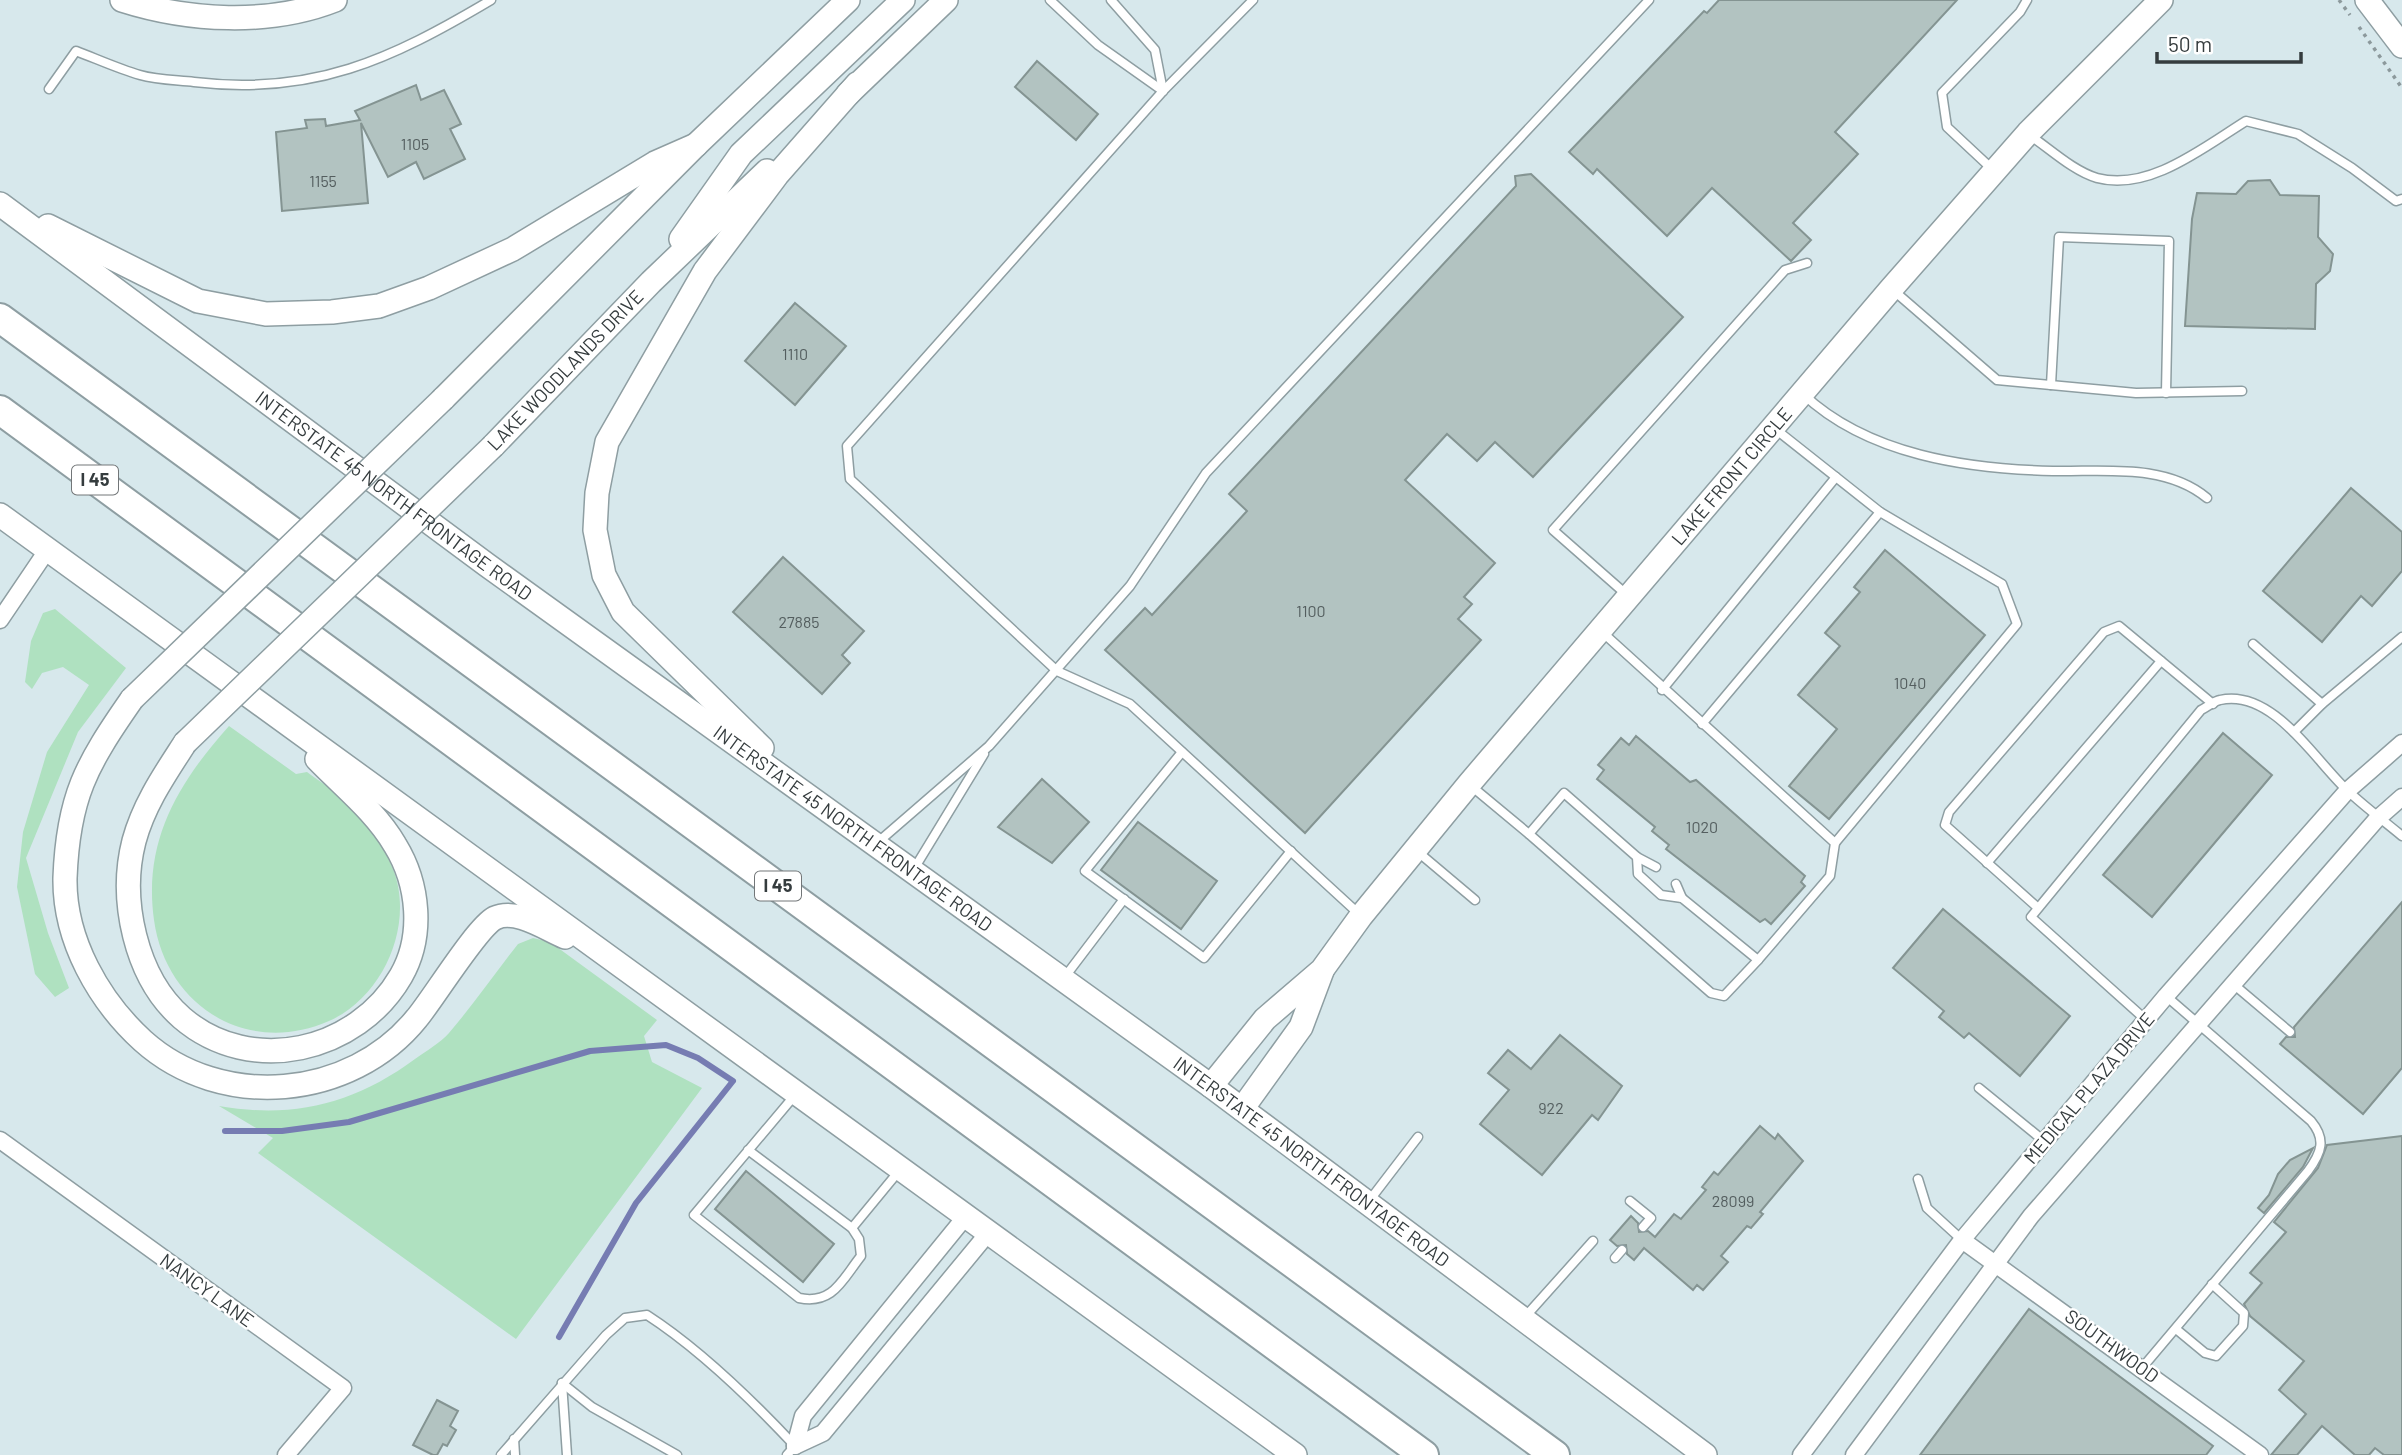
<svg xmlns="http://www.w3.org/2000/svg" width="2402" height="1455" font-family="Barlow,sans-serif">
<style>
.green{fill:#afe1c0}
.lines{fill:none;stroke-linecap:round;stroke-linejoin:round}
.stream{stroke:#767cb2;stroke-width:6}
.building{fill:#b2c3c1;stroke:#849492;stroke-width:2}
.lane-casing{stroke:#8e9ea2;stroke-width:11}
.street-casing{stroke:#8e9ea2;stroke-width:19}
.secondary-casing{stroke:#8e9ea2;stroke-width:26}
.highway-casing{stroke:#8e9ea2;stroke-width:32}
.path{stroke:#8c999c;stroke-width:3.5;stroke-dasharray:3.5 5;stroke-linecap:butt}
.lane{stroke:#fff;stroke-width:8}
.street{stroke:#fff;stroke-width:16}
.secondary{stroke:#fff;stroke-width:23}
.highway{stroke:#fff;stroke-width:28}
.secondary-bridge-casing{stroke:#8e9ea2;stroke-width:26;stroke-linecap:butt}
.secondary-bridge{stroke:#fff;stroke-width:23}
.labels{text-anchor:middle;stroke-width:5;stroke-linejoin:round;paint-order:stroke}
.number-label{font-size:16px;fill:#545e5f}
.shield{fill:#fff;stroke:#727678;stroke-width:2}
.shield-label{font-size:18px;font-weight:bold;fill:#353c3e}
.street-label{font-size:19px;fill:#353c3e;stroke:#fff}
</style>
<rect width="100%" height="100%" fill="#d7e8ec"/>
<g class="green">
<path d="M55,609L126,668L78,732L26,858L48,933L69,988L55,997L35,974L17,887L23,832L47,752L89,685L63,667L42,673L32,689L25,682L31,641L43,613Z"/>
<path d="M229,726L296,774L307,772C320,782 337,792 349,804C367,821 384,846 393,869C415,925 383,997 329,1021C247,1057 166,1006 154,920C143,841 178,783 229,726Z"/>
<path d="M533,938L550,942L657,1020L644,1036L652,1062L702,1088L516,1339L258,1153L273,1138L219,1106C293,1119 354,1104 415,1059C426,1051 440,1043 449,1033C473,1005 495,973 518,944Z"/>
</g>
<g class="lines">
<path class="stream" d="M225,1131H282L349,1122L590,1051L666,1045L698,1058L733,1081L636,1203L559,1337"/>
</g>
<g class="building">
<path d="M1719,0H1957L1835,132L1858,154L1793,223L1811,240L1791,261L1712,188L1667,236L1597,169L1593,174L1569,152L1704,11L1707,13Z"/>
<path d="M1037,61L1098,114L1076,140L1015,87Z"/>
<path d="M416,85L421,100L444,90L461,124L450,129L465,159L424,179L416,162L388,177L361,123L368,203L282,211L276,132L307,128L305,120L325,119L326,126L360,120L355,111Z"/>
<path d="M1531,174L1683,317L1533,477L1495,442L1477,461L1447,434L1405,480L1495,563L1464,597L1472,604L1458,619L1481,640L1305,833L1105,650L1145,608L1152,615L1247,511L1229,494L1516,186L1515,176Z"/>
<path d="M2270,180L2280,195L2319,196L2318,237L2333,254L2330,271L2316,284L2315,329L2185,326L2192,219L2197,193L2236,194L2248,181Z"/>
<path d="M795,303L846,346L795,405L745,361Z"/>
<path d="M2351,488L2402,532V571L2372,606L2361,596L2322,642L2263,591Z"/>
<path d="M1885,550L1985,635L1829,819L1789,786L1837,729L1798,695L1840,646L1825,633L1860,592L1854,587Z"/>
<path d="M783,557L864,631L842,655L850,663L822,694L733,612Z"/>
<path d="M2223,733L2272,775L2152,917L2103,875Z"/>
<path d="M1636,736L1690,782L1696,780L1805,876L1801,882L1805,886L1771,924L1765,919L1760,922L1666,849L1669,845L1652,831L1655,827L1597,779L1604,770L1598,765L1621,738L1629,745Z"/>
<path d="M1042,779L1089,822L1052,863L998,827Z"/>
<path d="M1138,822L1217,881L1181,929L1101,870Z"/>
<path d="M2402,902V1068L2363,1114L2280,1044L2286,1037H2295L2294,1027Z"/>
<path d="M1943,909L2070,1016L2020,1076L1969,1033L1964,1038L1939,1017L1944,1011L1893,968Z"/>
<path d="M1560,1035L1622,1086L1598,1120L1592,1115L1542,1175L1480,1124L1509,1090L1488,1073L1508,1050L1531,1069Z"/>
<path d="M1760,1126L1775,1139L1778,1134L1803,1161L1760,1212L1763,1214L1751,1228L1747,1226L1721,1256L1728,1262L1703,1290L1697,1285L1693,1290L1644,1248L1634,1260L1627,1254L1626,1245L1617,1246L1610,1240L1631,1216L1638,1223L1639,1232L1648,1231L1655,1237L1674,1214L1681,1219L1706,1190L1702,1187L1714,1172L1718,1175Z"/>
<path d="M2402,1136V1455H2384L2375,1448L2369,1455H2355L2322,1426L2297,1455H2271L2306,1414L2279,1390L2304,1361L2250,1316L2244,1304L2262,1283L2250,1273L2286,1232L2274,1222L2318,1168L2327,1145Z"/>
<path d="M2313,1148L2303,1167L2264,1213L2258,1208L2269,1195L2278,1174L2290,1160Z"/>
<path d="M746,1171L834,1244L803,1282L715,1209Z"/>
<path d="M2029,1309L2213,1446L2206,1455H1920Z"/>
<path d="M437,1400L458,1411L450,1426L456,1430L447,1446L443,1444L437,1455H433L413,1445Z"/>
</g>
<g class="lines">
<defs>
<g id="lane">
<path d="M1050,0L1098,45L1163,91"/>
<path d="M1111,0L1155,50L1163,91"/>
<path d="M1253,0L1163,91L847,446L850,479L1057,671L1130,704L1359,914"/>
<path d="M49,89L76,51C97,59 119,69 140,75C157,80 176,80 194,82C313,96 390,60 491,0"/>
<path d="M2028,134C2049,148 2073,171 2097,178C2149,192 2204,147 2246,121L2298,134L2352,168L2396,201L2402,199"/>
<path d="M1992,169L1947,127L1942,93L2020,12L2027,0"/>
<path d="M1893,290L1997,380L2136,393L2242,391"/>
<path d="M2051,385L2059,237L2169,241L2166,393"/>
<path d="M1803,394C1868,455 1967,469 2053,471C2104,472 2165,463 2207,498"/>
<path d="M1627,595L1553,530L1785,270L1807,263"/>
<path d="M2253,644L2322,704"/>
<path d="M1662,690L1836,477"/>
<path d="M1702,724L1880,512L1774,428"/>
<path d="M2294,732L2322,704L2402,637"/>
<path d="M1182,752L1085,871L1204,958L1291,851"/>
<path d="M1470,785L1529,834L1564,793L1637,857L1638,874L1661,895L1682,898L1758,960L1830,876L1835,843L1601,631"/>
<path d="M1529,834L1711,993L1724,996L1758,960"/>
<path d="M877,843L989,746L1130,586L1206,473L1649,0"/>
<path d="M1835,843L2017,624L2002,584L1880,512"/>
<path d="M1418,852L1475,900"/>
<path d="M1637,857L1656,867"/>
<path d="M1987,863L2161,661"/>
<path d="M914,869L984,754"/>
<path d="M1676,884L1682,898"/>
<path d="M2037,907L1945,825L1949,812L2104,632L2119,626L2213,704"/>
<path d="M1064,978L1124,899"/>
<path d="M2232,983L2290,1032"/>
<path d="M2146,1020L2031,917L2201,710C2207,707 2214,701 2220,700C2273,688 2316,762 2348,791C2365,807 2384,821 2402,836"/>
<path d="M1979,1088L2044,1141"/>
<path d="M748,1150L852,1228L859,1239L861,1256C842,1280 833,1305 799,1298L694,1215L795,1095"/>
<path d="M1918,1179L1927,1208L1962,1240"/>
<path d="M1369,1201L1418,1137"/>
<path d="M1630,1201L1651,1218L1643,1227"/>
<path d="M852,1228L899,1171"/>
<path d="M1615,1258L1622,1250"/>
<path d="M1525,1317L1593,1241"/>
<path d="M2176,1329L2205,1353L2216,1356L2243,1326L2244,1313L2212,1284"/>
<path d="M2142,1368L2308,1171C2322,1152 2326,1139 2311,1121L2166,996"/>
<path d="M562,1383L592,1407L677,1455"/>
<path d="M562,1383L567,1455"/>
<path d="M514,1439L515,1455"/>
<path d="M501,1455L606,1335L625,1318L647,1315C701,1350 751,1399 795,1446L787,1455"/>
</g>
<g id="street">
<path d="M0,620L48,549"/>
<path d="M0,1140L343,1388L286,1455"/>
<path d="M1962,1240L2260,1455"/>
<path d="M795,1446L823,1433L989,1232"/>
<path d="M795,1446L803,1416L966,1216"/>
<path d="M1801,1455L1962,1240L2166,996L2347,791L2402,743"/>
<path d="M1854,1455L2031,1216L2376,820L2402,797"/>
</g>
<g id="secondary">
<path d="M122,0C188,21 269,26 335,0"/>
<path d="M2367,0L2402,46"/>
<path d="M848,94L946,0"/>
<path id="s1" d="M0,204L487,565L1211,1086L1705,1455"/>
<path d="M48,226L198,301L266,314L332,312L379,306L429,288L513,249L655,163L696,145"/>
<path d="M681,239L741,154L903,0"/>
<path d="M443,399L696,145L848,0"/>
<path d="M493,446L651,282L767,171"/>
<path d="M0,515L1295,1455"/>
<path d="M132,699C86,765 68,797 65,878C64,940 99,1001 143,1041C221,1111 351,1100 417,1018C433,999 477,927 495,918C516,908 546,929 565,937"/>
<path d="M185,743C165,774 144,804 134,841C119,899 135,977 182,1018C251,1077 357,1052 401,976C424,936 419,884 395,845C376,812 343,786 317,759"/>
<path d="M762,748L623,612L604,575L595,530L597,493L607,442L705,271L777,175L857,84"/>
<path id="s2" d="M1211,1086L1265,1019L1322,970L1361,916L1469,784L1891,289L2028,133L2161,0"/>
<path d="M1242,1109L1301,1027L1322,971"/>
</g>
<g id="highway">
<path d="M0,318L1555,1455"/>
<path d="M0,410L1424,1455"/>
</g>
</defs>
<use href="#lane" class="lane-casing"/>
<use href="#street" class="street-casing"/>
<use href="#secondary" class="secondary-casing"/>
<use href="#highway" class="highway-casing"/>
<g class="path">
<path d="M2339,0L2350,15"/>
<path d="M2359,27L2402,88"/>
</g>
<use href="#lane" class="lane"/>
<use href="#street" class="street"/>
<use href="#secondary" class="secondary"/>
<use href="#highway" class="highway"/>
<defs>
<g id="secondary-bridge">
<path d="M132,699L443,399"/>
<path d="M185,743L493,446"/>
</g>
</defs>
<use href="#secondary-bridge" class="secondary-bridge-casing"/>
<use href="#secondary-bridge" class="secondary-bridge"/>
</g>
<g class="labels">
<g class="number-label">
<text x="415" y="150">1105</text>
<text x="323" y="187">1155</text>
<text x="795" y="360">1110</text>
<text x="1311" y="617">1100</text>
<text x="799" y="628">27885</text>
<text x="1910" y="689">1040</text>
<text x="1702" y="833">1020</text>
<text x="1551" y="1114">922</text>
<text x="1733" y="1207">28099</text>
</g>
<g class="shield">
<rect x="72" y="465.5" width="46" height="29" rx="5"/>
<rect x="755" y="871.5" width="46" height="29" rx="5"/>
</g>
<g class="shield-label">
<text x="95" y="486">I 45</text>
<text x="778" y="892">I 45</text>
</g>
<g class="street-label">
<text transform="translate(565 370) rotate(-46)" y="7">LAKE WOODLANDS DRIVE</text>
<text dy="7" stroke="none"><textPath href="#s2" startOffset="803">LAKE FRONT CIRCLE</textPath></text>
<text dy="7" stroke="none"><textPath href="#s1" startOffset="490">INTERSTATE 45 NORTH FRONTAGE ROAD</textPath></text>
<text dy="7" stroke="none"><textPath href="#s1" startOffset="1057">INTERSTATE 45 NORTH FRONTAGE ROAD</textPath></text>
<text transform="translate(2089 1088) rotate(-50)" y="7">MEDICAL PLAZA DRIVE</text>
<text dy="7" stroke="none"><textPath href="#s1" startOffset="1624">INTERSTATE 45 NORTH FRONTAGE ROAD</textPath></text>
<text transform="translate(207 1290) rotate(36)" y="7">NANCY LANE</text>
<text transform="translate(2112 1346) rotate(36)" y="7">SOUTHWOOD</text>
</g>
</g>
<path d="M2157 52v10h144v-10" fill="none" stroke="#353c3e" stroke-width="3.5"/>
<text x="2168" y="52" font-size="21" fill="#353c3e" stroke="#ffffff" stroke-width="5" paint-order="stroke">50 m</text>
</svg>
